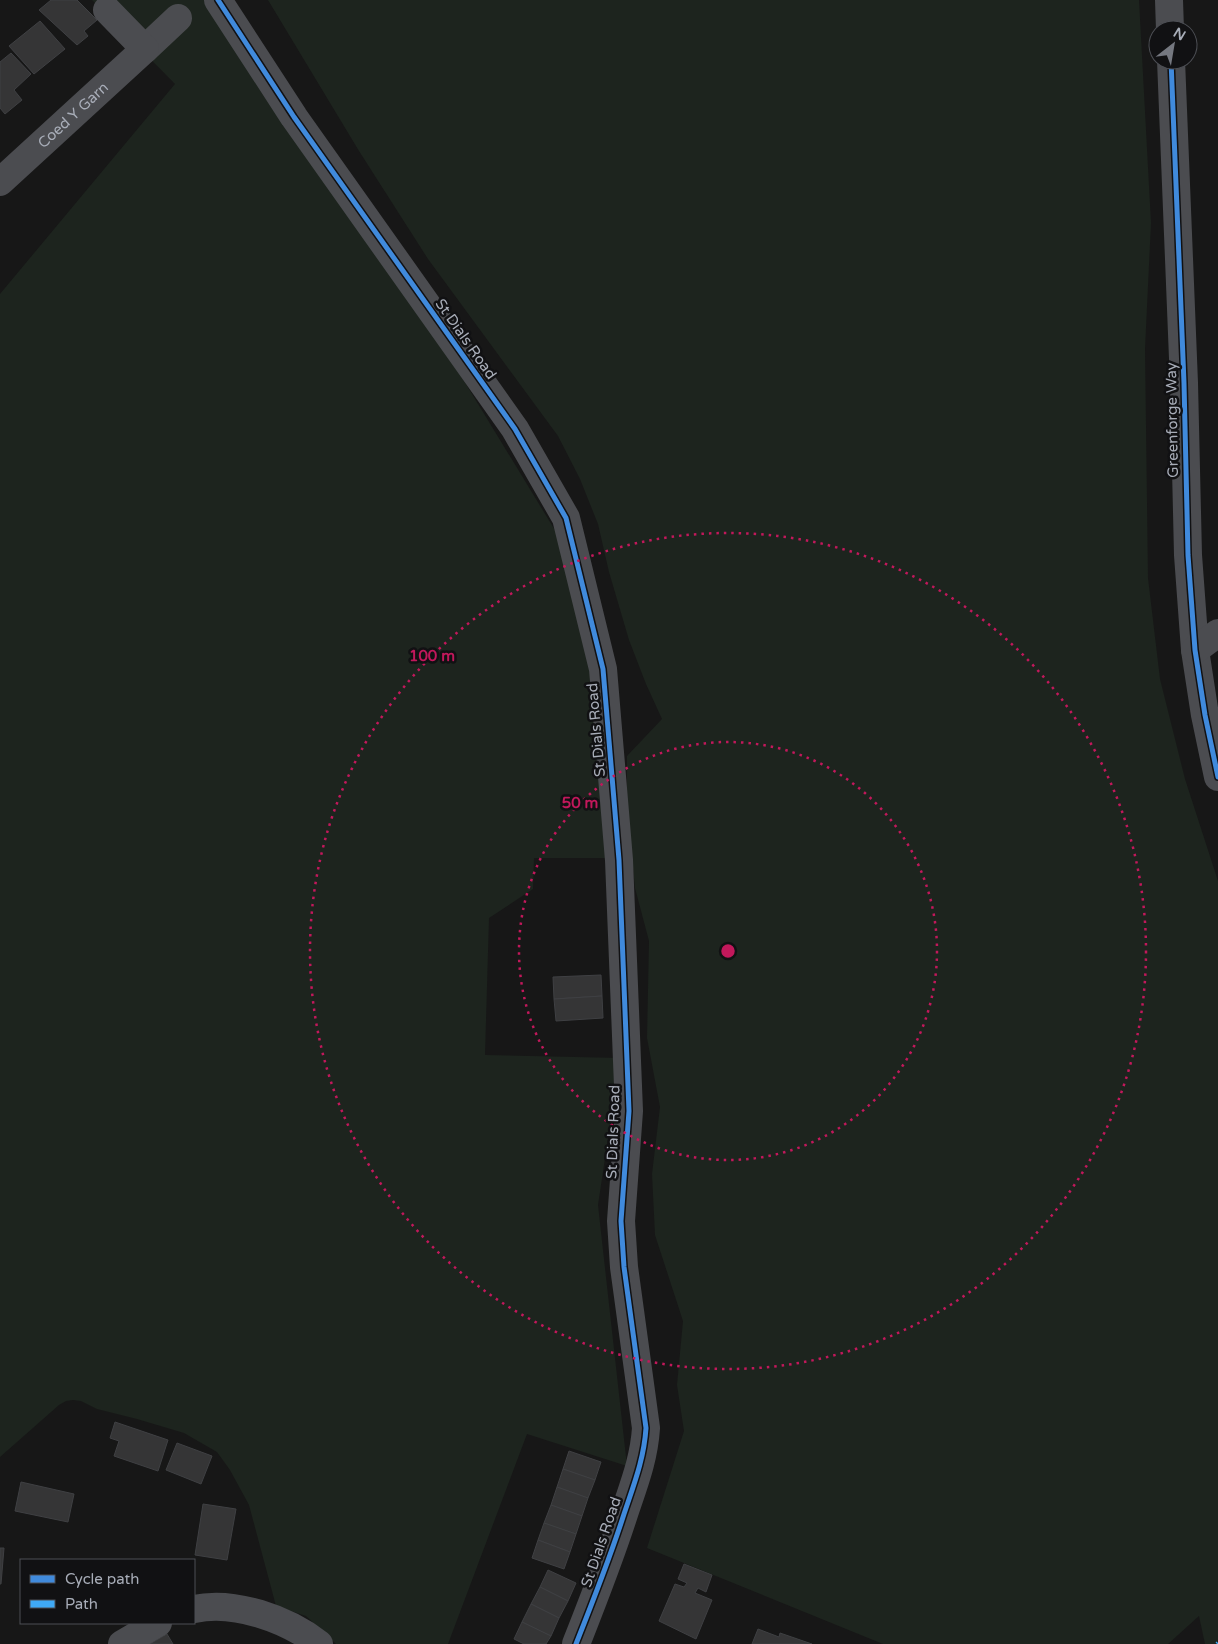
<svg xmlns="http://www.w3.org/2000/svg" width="1218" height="1644" font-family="'Varela Round',sans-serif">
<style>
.green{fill:#1d241e}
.building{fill:#353536;stroke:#3f4043}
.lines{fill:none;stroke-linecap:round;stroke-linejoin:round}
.minor{stroke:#4b4c50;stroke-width:28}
.quiet{stroke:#3fa9f5;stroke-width:4;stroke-dasharray:8 4;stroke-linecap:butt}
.cycleway-casing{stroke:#111113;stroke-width:8}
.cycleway{stroke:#408adc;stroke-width:5}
.ring{fill:none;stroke:#c2185b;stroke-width:2.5;stroke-dasharray:2.5 5}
.labels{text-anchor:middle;stroke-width:5;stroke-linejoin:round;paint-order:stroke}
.street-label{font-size:15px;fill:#a8adb8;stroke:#111113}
.centre{fill:#c2185b;stroke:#111113;stroke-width:2.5}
.ring-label{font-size:15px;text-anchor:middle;font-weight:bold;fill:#c2185b;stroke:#111113;stroke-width:5;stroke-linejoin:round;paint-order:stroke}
</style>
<rect width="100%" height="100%" fill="#171717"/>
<g class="green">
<path d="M92,0H208L461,376L564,545L583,616L613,858H534L533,889L489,918L485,1055L620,1058L598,1205L627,1466L527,1434L448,1644H336L306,1616L276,1606L249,1505L230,1470L217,1452L184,1433L137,1419L97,1409L81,1401L73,1400L66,1401L59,1405L0,1457V294L175,84Z"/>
<path d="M268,0H1139L1151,223L1145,349L1148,578L1160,679L1185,779L1218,881V1644H1205L1199,1616L1168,1644H883L647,1548L684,1431L677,1385L683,1321L655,1235L652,1174L660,1107L647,1038L649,941L635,888L627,811V756L662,719L646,684L629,640L609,572L598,524L580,479L558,436L428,259L359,151Z"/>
</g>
<g class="building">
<path d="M51,0H77L97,20L84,31L88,36L77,45L39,10Z"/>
<path d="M40,21L65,49L34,74L9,46Z"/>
<path d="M11,53L31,74L14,90L22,100L5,114L0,108V62Z"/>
<path d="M601,975L602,996L554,999L553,977Z"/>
<path d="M602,996L603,1018L556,1021L554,999Z"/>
<path d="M115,1422L168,1440L158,1471L114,1456L119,1441L110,1438Z"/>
<path d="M177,1443L212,1456L201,1484L166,1470Z"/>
<path d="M569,1451L601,1462L595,1480L563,1469Z"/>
<path d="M563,1469L595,1480L588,1498L557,1487Z"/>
<path d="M21,1482L74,1494L68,1522L15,1511Z"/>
<path d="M557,1487L588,1498L582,1516L551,1505Z"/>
<path d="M203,1504L236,1509L227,1560L195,1555Z"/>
<path d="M551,1505L582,1516L576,1534L544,1523Z"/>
<path d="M544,1523L576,1534L570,1552L538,1540Z"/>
<path d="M538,1540L570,1552L564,1569L532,1558Z"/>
<path d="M0,1548H4L1,1584H0Z"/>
<path d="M684,1564L712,1575L706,1592L698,1588L695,1593L712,1600L696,1639L659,1621L675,1584L684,1587L687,1583L678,1579Z"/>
<path d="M548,1570L576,1583L568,1601L540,1587Z"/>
<path d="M540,1587L568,1601L559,1618L531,1604Z"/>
<path d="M531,1604L559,1618L551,1636L522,1622Z"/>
<path d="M522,1622L551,1636L546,1644H524L514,1639Z"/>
<path d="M758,1629L779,1637L780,1633L812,1644H752Z"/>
<path d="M167,1634L173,1644H150Z"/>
</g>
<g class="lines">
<g class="minor">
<path d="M218,0L294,117L515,429L566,518L603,669L619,860L629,1111L621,1221L624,1267L646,1428C644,1459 634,1484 624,1514C610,1558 593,1601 576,1644"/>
<path d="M1169,0L1170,30"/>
<path d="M145,49L178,18"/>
<path d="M1171,60L1184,383L1188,555L1195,650L1205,715L1218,777"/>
<path id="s1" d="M0,182L145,49L107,10"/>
<path d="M1195,650L1218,633"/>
<path d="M194,1609C234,1600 287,1619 319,1644"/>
<path d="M122,1644L158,1623"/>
</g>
<path class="quiet" d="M1217,1644L1218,1643"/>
<defs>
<g id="cycleway">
<path d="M218,0L294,117L515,429L566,518L603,669L619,860L629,1111L621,1221L624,1267L646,1428C644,1459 634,1484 624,1514C610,1558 593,1601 576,1644"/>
<path d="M1171,60L1184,383L1188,555L1195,650L1205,715L1218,777"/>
</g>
</defs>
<use href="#cycleway" class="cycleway-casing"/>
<use href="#cycleway" class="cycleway"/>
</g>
<g class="ring">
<circle cx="728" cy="951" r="209"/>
<circle cx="728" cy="951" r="418"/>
</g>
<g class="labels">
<g class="street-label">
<text dy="5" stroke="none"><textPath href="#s1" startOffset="99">Coed Y Garn</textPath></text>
<text transform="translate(466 339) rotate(55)" y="5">St Dials Road</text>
<text transform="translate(1172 420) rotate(-91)" y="5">Greenforge Way</text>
<text transform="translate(596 730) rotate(-95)" y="5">St Dials Road</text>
<text transform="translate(613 1132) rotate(-88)" y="5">St Dials Road</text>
<text transform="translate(601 1542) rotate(-71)" y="5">St Dials Road</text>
</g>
</g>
<circle cx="728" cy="951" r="8" class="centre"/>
<g class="ring-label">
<text x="432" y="661">100 m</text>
<text x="580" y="808">50 m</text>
</g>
<rect x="20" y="1559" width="175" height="65" fill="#111113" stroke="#4d4f55"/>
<rect x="30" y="1575" width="25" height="8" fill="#408adc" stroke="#4d4f55"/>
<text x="65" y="1584" font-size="15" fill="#a8adb8">Cycle path</text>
<rect x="30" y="1600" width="25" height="8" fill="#3fa9f5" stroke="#4d4f55"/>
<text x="65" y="1609" font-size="15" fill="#a8adb8">Path</text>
<g transform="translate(1173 45) rotate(31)"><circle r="24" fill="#111113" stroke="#4d4f55"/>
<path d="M0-4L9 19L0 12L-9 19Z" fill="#757880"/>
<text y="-8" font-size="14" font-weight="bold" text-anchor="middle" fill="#a8adb8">N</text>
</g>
</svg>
